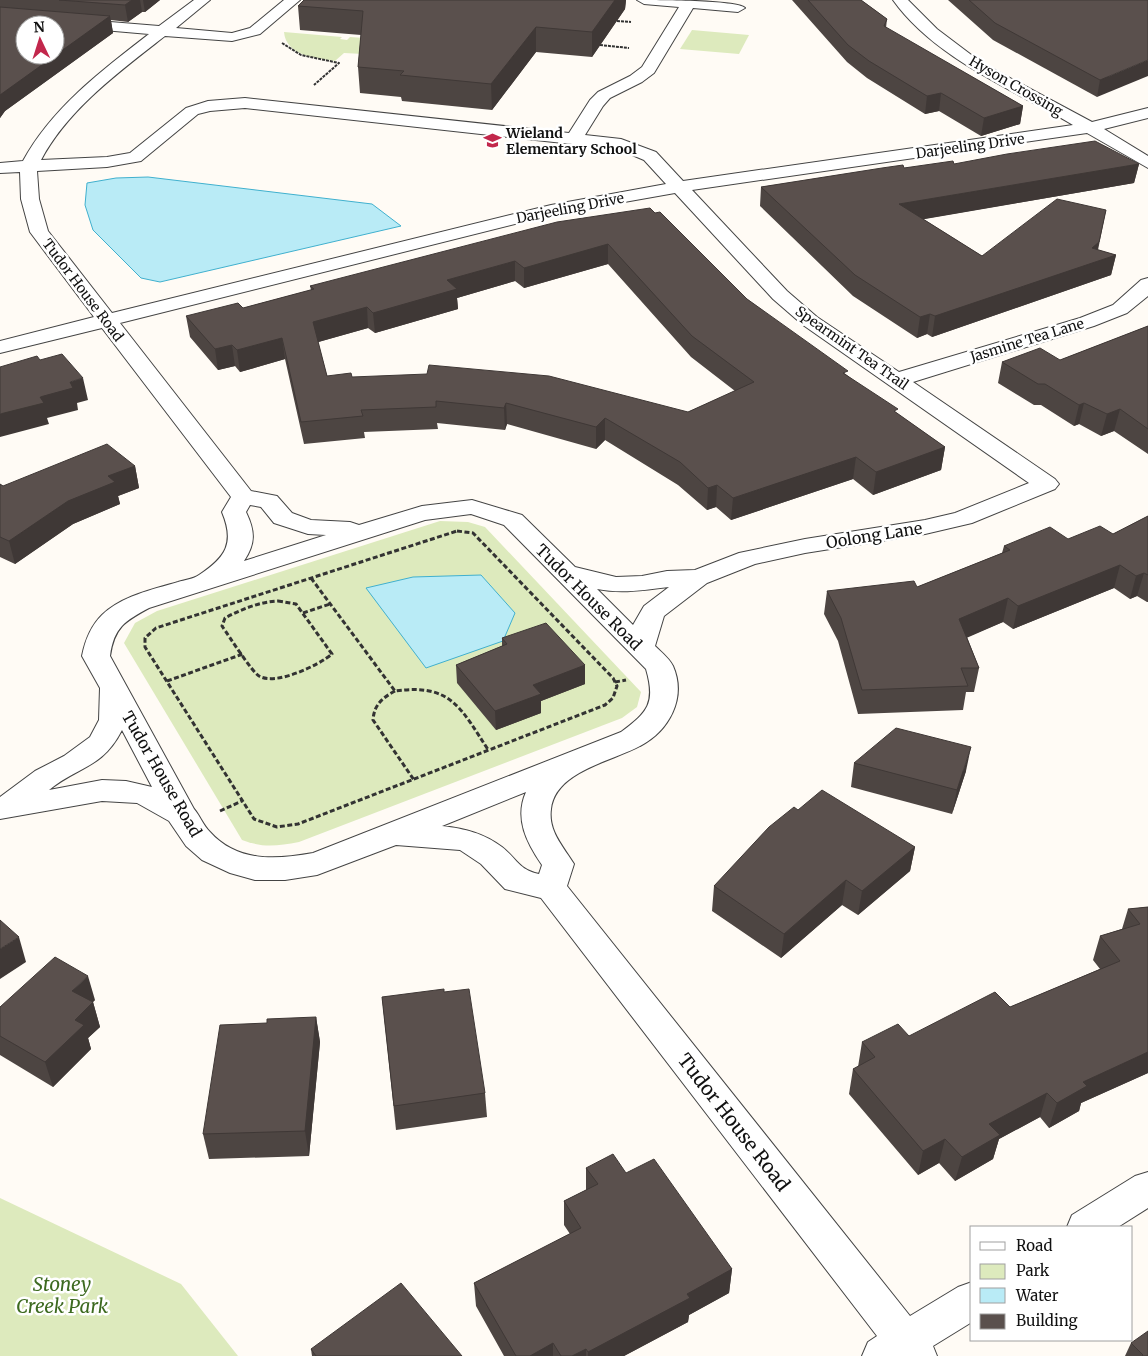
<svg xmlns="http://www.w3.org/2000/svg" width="1148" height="1356" font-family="Merriweather,serif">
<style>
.green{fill:#ddeabd}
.water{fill:#b9ebf6;stroke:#40b0ce}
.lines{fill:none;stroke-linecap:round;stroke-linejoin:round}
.minor-casing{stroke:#444;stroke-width:2}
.path-far1{stroke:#333;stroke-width:2;stroke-dasharray:3 1;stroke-linecap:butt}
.path{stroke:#333;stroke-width:3;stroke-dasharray:5 2.5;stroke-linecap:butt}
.minor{fill:#fff;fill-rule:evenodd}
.wall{fill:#4d4542;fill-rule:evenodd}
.shaded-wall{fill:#3f3836}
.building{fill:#5a504d;stroke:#3f3836;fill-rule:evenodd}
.labels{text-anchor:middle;stroke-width:5;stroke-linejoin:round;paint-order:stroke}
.far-street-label{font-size:14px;fill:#111;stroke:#fff}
.far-poi-label{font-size:14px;font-weight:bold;fill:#111;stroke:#fff;text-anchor:start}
.street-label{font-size:16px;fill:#111;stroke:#fff}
.near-street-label{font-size:19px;fill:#111;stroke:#fff}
.near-park-label{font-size:19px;font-style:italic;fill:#3d6a20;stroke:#fff}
</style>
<rect width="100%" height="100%" fill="#fffbf5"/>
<g class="green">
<path d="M692,30L749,35L739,54L680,49Z"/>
<path d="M284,32L342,37L340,39L347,40L350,37L379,39L363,54L344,53L335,61C316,58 286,56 284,32Z"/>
<path d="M440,521L468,522L485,527L641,692L637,707L622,718L299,842C277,846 263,848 242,840L124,643L135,623L157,611Z"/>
<path d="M0,1198L181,1284L238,1356H0Z"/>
</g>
<g class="water">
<path d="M148,177L372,204L401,226L160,282L141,278L93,230L85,205L87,183L116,178Z"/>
<path d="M481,575L515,613L503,641L426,668L366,588L413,577Z"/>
</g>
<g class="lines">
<defs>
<g id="minor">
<path d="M194,0H210L176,28L232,33L250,28L284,0H300L260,34L232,41L165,36C120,71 68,109 41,160L107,157L130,153L186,108L208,101L245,98L569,133L590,100L598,92L630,76L642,67L679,7L644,4L637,0C654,0 738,0 745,8L738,12L693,8L654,73L642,82L610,98L603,106L585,135L621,139L656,152L683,181L1073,125C1014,90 934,58 893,0H908L937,29L982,63L1092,122L1148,108V118L1104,129L1148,156V168L1087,133L692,190L787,291L817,317L899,372L1080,318L1113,305L1141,280L1148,278V296L1127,313L1094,326L913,382L1055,479L1059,484L1055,489L972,523L925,534L805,553L755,564L707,583L664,616L655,646C661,652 669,658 673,666C687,698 669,731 640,746C613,761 555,771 551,809C548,831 563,846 574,864L567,886L910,1316L958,1287L972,1282V1322L933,1346L937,1356H862L868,1342L877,1336L541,898L505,889L481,864L460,850L396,845L317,875L285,880H255L230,873L202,860L186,846L169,821L137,803L102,801L0,819V797L35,771L64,756L90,737L99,720L100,688L82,656C85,641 90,627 102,615C122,596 151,590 178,582C184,580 194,579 199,575C226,557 235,543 222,512L231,497L102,328L0,353V341L94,317L30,232L21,199L20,172L0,173V163L23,161C52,108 101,71 149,34L0,21V13L159,26ZM245,108L618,149L644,160L666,184L551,205L112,313L48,231L39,199L37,171L107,167L141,161L198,114L210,111ZM675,193L773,299L803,325L1029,483L955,513L925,520L805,539L739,553L695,570L667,571L642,576L616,577L575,567L522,515L472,500L422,506L359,525L350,522L311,520L292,513L277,496L251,491L120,323L551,215ZM250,505L261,507L274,523L308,534L326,535L244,561C256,543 255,531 246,512ZM471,514L504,525L646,669C656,703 648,712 621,732L313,853C275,860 237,862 210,832C203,825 200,816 194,809L110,656C114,627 125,621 149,608L425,520ZM669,587L644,606L633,625L597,589C622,594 643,590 669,587ZM122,730L152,787L126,781L102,780L49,790C78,766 102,769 122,730ZM526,792C514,819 527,843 542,865L539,874C519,870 517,859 502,847C483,833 466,829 442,826Z"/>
<path d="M1148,1172V1208L1118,1227H1067L1072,1215L1135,1176Z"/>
</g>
</defs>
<use href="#minor" class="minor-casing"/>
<g class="path-far1">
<path d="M617,21L631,22"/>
<path d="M282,43L301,55L339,63L314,85"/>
<path d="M600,45L629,48"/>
</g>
<g class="path">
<path d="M457,531L473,533L613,678L617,686L613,698L605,705L298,824L277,827L254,819L145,647V638L156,628Z"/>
<path d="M311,578L395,691C452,683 461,709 489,751"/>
<path d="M278,601L296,604L332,654C319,665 276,686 259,676C252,672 229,636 222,626L225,618C242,609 259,602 278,601Z"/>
<path d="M303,613L330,604"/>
<path d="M167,681L243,654"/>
<path d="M615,682L626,680"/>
<path d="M395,691C382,698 374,705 373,720L414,780"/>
<path d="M220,811L242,801"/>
</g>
<use href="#minor" class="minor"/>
</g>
<g class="wall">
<path d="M0,0H160L145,12H142L128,22L111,20L113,33L5,111L0,118Z"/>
<path d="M304,0H626L625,9L592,57L536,52L492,110L402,101L401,97L360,93L358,67L361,35L300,30L298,6Z"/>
<path d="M792,0H861L887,19L886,28L1023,106L1020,124L981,136L939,111L925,114L867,78L847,62Z"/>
<path d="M948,0H1148L1097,97L993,40Z"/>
<path d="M954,164H1139L1134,183L923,219L982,256L1106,210L1098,250L1116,255L1111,275L932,337L927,334L917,338L853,296L760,206L761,187L904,168Z"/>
<path d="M655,213L747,299L898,414L945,447L941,470L873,495L853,479L731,520L716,507L707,510L678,485L605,440L596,449L507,424L505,430L437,423L438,429L364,432L365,438L304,444L285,359L240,372L235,366L218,370L190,337L186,316L243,308L311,290L310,286ZM608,264L691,357L735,391L688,412L352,377L327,376L318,342L368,328L375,333L458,309L457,298L515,281L524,288Z"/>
<path d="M1148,326V454L1114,431L1101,436L1079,424L1074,426L1041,405H1034L998,383L1002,362L1060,360Z"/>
<path d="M135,466L139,488L118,496L120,504L73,524L15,564L0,557V484L3,486Z"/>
<path d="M1148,516V602H1147L1137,596L1130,599L1114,588L1013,629L1003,622L967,637L979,668L974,692H966L963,710L858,714L838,641L824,614L827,591L917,587L1002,553L1004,546L1113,534Z"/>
<path d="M502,638L585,665V684L541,701V713L496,730L457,683L456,665L502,646Z"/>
<path d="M854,763L966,771L952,814L851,787Z"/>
<path d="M798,810L915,847L910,871L858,915L842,905L781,958L712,911L714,886Z"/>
<path d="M1148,907V1073L1081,1103L1079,1111L1049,1128L1040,1117L999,1139L993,1159L955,1181L939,1163L918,1175L849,1094L853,1069L858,1067L862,1042L909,1036L1010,1007L1100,969L1093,960L1100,936L1122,929L1128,909Z"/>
<path d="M444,992L485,1093L487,1117L396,1130L382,997Z"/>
<path d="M95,1000L93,1002L100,1027L88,1038L91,1049L53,1087L0,1055V1007Z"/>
<path d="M316,1017L320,1042L309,1156L209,1159L203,1134Z"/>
<path d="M586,1168L626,1173L732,1269L729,1293L689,1315L688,1322L624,1356H504L476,1306L474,1283L570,1234L564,1225V1201L586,1190Z"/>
<path d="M1131,1343L1148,1356H1125Z"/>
<path d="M311,1349L462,1356H312Z"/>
</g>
<g class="shaded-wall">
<path d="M132,0H140L142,12L128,22L125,5Z"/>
<path d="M143,0H160L145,12Z"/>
<path d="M615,0H626L625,9L592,57V32Z"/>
<path d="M110,16L113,33L5,111L0,118V95L1,93Z"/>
<path d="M536,27V52L492,110L491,84Z"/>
<path d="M1148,60V76L1097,97L1100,80Z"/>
<path d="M941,93L939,111L925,114L927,96Z"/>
<path d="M1023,106L1020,124L981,136L984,118Z"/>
<path d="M1139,164L1134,183L896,224L899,204Z"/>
<path d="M1099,242L1095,262L1116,255L1111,275L932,337L935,316L1092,248Z"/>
<path d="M608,244V264L524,288V268Z"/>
<path d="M515,261V281L457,298L458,309L375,333L373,313L447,280Z"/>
<path d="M367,307L368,328L315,343L313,322Z"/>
<path d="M930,314L927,334L917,338L920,317Z"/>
<path d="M282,338L285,359L240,372L237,350Z"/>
<path d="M232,345L235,366L218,370L215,349Z"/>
<path d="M83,378L88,400L77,403L78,410L47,418L49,424L0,437V414L40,397L70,382Z"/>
<path d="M506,403L507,424L505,430L504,408Z"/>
<path d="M1084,403L1079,424L1074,426L1079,405Z"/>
<path d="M1120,409L1114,431L1101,436L1107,414Z"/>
<path d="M605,418V440L596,449V427Z"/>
<path d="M945,447L941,470L873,495L876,472Z"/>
<path d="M856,457L853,479L731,520L733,498Z"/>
<path d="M135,466L139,488L118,496L120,504L73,524L15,564L9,541L68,501L108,476Z"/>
<path d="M717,485L716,507L707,510L708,488Z"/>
<path d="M1120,565L1114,588L1013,629L1018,606Z"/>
<path d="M1144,573L1137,596L1130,599L1136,576Z"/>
<path d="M1008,598L1003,622L955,643L959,619Z"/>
<path d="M585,665V684L541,701V713L496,730L495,711L533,685Z"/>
<path d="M971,747L966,771L952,814L957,790Z"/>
<path d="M915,847L910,871L858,915L862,891Z"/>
<path d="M846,880L842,905L781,958L784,934Z"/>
<path d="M19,937L26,962L0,979V949Z"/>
<path d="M88,976L95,1000L79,1015L72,991Z"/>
<path d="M93,1002L100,1027L88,1038L91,1049L53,1087L45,1062L75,1020Z"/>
<path d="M316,1017L320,1042L309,1156L305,1131Z"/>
<path d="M1148,1052V1073L1081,1103L1079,1111L1049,1128L1057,1103L1083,1082Z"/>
<path d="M1047,1093L1040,1117L999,1139L993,1159L955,1181L962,1157L989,1124Z"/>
<path d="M945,1139L939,1163L918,1175L923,1151Z"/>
<path d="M732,1269L729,1293L689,1315L688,1322L624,1356H588V1352L687,1294Z"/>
<path d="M553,1343V1356H530Z"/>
<path d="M586,1349V1356H572Z"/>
</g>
<g class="building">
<path d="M59,0H132L125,5Z"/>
<path d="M304,0H615L592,32L536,27L491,84L400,75L404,71L358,67L363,11L298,6Z"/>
<path d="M808,0H861L887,19L884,26L1023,106L984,118L941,93L927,96L869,61L848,45Z"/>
<path d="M969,0H1148V60L1100,80L995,23Z"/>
<path d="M0,7L110,16L0,95ZM25,25H55V55H25Z"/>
<path d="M1095,141L1139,164L899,204L982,256L1057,199L1106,210L1099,242L1092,248L1116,255L935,316L930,314L920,317L855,275L761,187L882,168L903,165L904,168L953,161L954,164L1007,154Z"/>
<path d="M650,208L655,213L660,212L747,299L848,371L843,373L898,409L894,411L945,447L876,472L856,457L733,498L717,485L708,488L680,462L605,418L596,427L506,403L504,408L436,401V407L361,410L363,416L301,422L282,338L237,350L232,345L215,349L186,316L238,303L243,308L314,289L310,286L557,222ZM608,244L692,336L754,382L688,412L549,376L429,365L427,374L352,377L351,373L327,376L313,322L367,307L373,313L457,289L447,280L515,261L524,268Z"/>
<path d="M1148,326V429L1120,409L1107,414L1084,403L1079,405L1045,384H1038L1002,362L1040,348L1060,360Z"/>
<path d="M62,354L83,378L70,382L73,388L40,397L44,403L0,414V367L37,356L40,360Z"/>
<path d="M107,444L135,466L108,476L115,482L68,501L9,541L0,537V484L3,486Z"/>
<path d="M1148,516V575L1144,573L1136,576L1120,565L1018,606L1008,598L959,619L979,668H961L968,686L862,690L841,618L827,591L914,581L917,587L1010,550L1004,546L1050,527L1068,539L1100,526L1113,534Z"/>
<path d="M546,623L585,665L533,685L541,694L495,711L456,665L507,644L502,638Z"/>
<path d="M896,728L971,747L957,790L854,763Z"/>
<path d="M822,790L915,847L862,891L846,880L784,934L714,886L769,827L794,807L798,810Z"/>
<path d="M1148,907V1052L1083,1082L1087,1086L1057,1103L1047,1093L989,1124L1000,1135L962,1157L945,1139L923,1151L853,1069L875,1057L862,1042L898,1024L909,1036L995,992L1010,1007L1120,961L1100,936L1140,924L1128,909Z"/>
<path d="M0,920L19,937L0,949Z"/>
<path d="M55,957L88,976L72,991L93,1002L75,1020L84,1025L45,1062L0,1036V1007Z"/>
<path d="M444,989V992L469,989L485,1093L394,1106L382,997Z"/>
<path d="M316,1017L305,1131L203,1134L220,1025L267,1023V1019Z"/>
<path d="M613,1154L626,1173L654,1159L732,1269L687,1294L690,1298L588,1352L586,1349L572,1356H561L553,1343L530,1356H516L474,1283L581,1228L564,1201L598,1184L586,1168Z"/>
<path d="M401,1283L462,1356H316L311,1349Z"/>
<path d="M1148,1331V1356H1142L1143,1355L1131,1343Z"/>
</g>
<defs>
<symbol id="school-bare" viewBox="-9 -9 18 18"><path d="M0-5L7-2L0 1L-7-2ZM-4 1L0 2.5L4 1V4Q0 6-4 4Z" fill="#c2274c" stroke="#fff" stroke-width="2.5" paint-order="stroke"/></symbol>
</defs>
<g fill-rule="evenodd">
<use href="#school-bare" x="480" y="128" width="25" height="25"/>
</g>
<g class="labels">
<g class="far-street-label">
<text transform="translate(1016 86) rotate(30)" y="5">Hyson Crossing</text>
<text transform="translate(970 146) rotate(-8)" y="5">Darjeeling Drive</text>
<text transform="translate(570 208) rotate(-11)" y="5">Darjeeling Drive</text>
<text transform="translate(83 290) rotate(53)" y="5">Tudor House Road</text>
<text transform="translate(1027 340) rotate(-17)" y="5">Jasmine Tea Lane</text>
<text transform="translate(852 348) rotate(35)" y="5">Spearmint Tea Trail</text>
</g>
<g class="far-poi-label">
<text x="506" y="138">Wieland<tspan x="506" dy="16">Elementary School</tspan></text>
</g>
<g class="street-label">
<text transform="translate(874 535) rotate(-9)" y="6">Oolong Lane</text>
<text transform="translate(589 597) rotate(45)" y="6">Tudor House Road</text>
<text transform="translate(162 774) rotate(60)" y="6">Tudor House Road</text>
</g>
<g class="near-street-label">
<text transform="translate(734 1122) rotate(52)" y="7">Tudor House Road</text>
</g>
<g class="near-park-label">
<text x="62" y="1291">Stoney<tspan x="62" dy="22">Creek Park</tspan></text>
</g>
</g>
<rect x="970" y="1226" width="162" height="115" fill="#ffffff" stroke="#a0a0a0"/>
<rect x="980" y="1242" width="25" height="8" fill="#ffffff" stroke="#a0a0a0"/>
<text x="1016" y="1251" font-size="15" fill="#111111">Road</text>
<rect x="980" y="1264" width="25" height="15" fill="#ddeabd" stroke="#a0a0a0"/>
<text x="1016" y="1276" font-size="15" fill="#111111">Park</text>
<rect x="980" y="1288" width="25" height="15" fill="#b9ebf6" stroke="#a0a0a0"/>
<text x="1016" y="1301" font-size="15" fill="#111111">Water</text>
<rect x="980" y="1314" width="25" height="15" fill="#5a504d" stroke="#a0a0a0"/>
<text x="1016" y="1326" font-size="15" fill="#111111">Building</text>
<g transform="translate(40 40) rotate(356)"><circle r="24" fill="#ffffff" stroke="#a0a0a0"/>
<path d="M0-4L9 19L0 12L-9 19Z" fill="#c2274c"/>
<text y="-8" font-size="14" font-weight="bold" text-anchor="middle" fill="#111111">N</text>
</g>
</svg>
